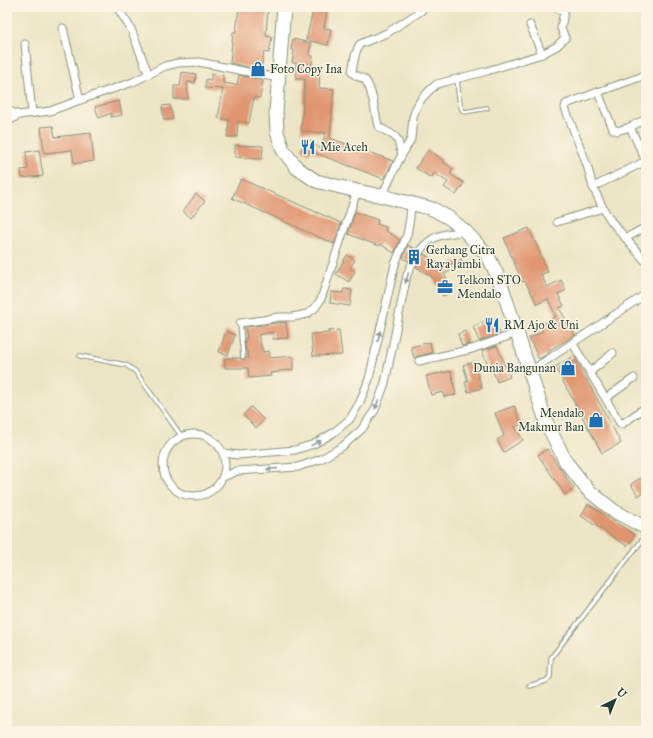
<svg xmlns="http://www.w3.org/2000/svg" width="653" height="738" font-family="'IM FELL Great Primer',serif">
<style>
.building{fill:#e0956f}
.lines{fill:none;stroke-linecap:round;stroke-linejoin:round}
.lane-casing{stroke:#86917c;stroke-width:5.5}
.street-casing{stroke:#86917c;stroke-width:9}
.highway-casing{stroke:#86917c;stroke-width:15}
.lane{stroke:#fff;stroke-width:3.5}
.street{stroke:#fff;stroke-width:7}
.highway{stroke:#fff;stroke-width:13}
.oneway{fill:#8f9e9a}
.labels{text-anchor:middle;stroke-width:3;stroke-linejoin:round;paint-order:stroke}
.poi-label{font-size:12px;fill:#1f3d34;stroke:#fcf5e5;text-anchor:start}
</style>
<rect width="100%" height="100%" fill="#fcf5e5"/>
<filter id="ink" filterUnits="userSpaceOnUse"><feTurbulence type="fractalNoise" baseFrequency=".025" numOctaves="2"/><feDisplacementMap in="SourceGraphic" scale="8" xChannelSelector="R" yChannelSelector="G"/><feConvolveMatrix kernelMatrix="1 2 1 2 8 2 1 2 1" color-interpolation-filters="sRGB"/></filter>
<filter id="wash" filterUnits="userSpaceOnUse"><feTurbulence type="fractalNoise" baseFrequency=".012" numOctaves="4" result="noise"/><feDisplacementMap in="SourceGraphic" scale="16" xChannelSelector="R" yChannelSelector="G"/><feGaussianBlur stdDeviation="0.9" result="paint"/><feColorMatrix in="noise" values="0 0 0 0 0 0 0 0 0 0 0 0 0 0 0 0 0 1.4 0 .05"/><feComposite in="paint" operator="in"/></filter>
<g filter="url(#wash)">
<rect width="100%" height="100%" fill="#ece5c5"/>
<g id="blocks">
<g class="building">
<path d="M239,7H268L266,36L272,37L269,53L264,52L261,70L230,63L233,32H236Z"/>
<path d="M314,7H324L323,11L327,12L324,28L331,29L328,45L306,40Z"/>
<path d="M293,39L311,43L309,55L313,56L311,70L320,71L319,88L334,89L330,138L393,161L384,179L310,151L308,154L301,149L308,139L320,149L326,133L301,131L305,79H296V63H292L294,50L291,49Z"/>
<path d="M182,72L196,74L195,83L187,82L188,99H174V86H180Z"/>
<path d="M211,74L223,75V83L237,85L239,75L263,80L260,98L254,97L249,123L238,121L237,137H227L229,120L218,118L223,89L205,88L206,79L211,80Z"/>
<path d="M119,101L122,115L111,117V113L99,118L95,107Z"/>
<path d="M170,105L173,119L164,120L162,106Z"/>
<path d="M53,126L55,137L91,133L94,161L74,164L72,150L44,153L41,127Z"/>
<path d="M235,145L263,146L262,159L235,157Z"/>
<path d="M39,150L43,176L22,178L21,170L28,169L26,152Z"/>
<path d="M428,150L443,160L442,161L453,169L450,174L464,183L456,195L444,187L448,182L434,173L431,178L416,168Z"/>
<path d="M241,179L341,223L334,244L232,198Z"/>
<path d="M196,194L205,201L191,218L183,211Z"/>
<path d="M355,212L378,220L377,224L386,227L385,230L400,240L394,253L380,244L379,246L348,234Z"/>
<path d="M529,228L548,272L541,274L547,287L561,280L566,290L558,294L564,306L559,308L575,335L548,351L549,353L539,359L529,338L543,331L540,326L556,316L548,299L537,304L525,281L522,282L504,238Z"/>
<path d="M408,245L415,249L408,261L403,258Z"/>
<path d="M424,254L443,267L461,259L464,265L444,274L454,290L443,296L432,277L416,267Z"/>
<path d="M347,255L355,260L350,268L355,271L349,282L336,274Z"/>
<path d="M344,289L352,290L350,306L330,303L331,292L343,293Z"/>
<path d="M493,317L500,334L479,341L473,327Z"/>
<path d="M286,322L288,338L273,339V332L258,335L263,352L269,351V358L293,356V370L279,371V372L270,373L271,376L249,378L248,368H225V358H240L243,360L246,358H249L245,346V338L247,339L245,327Z"/>
<path d="M339,330L342,355L313,356L311,334L329,333L328,331Z"/>
<path d="M226,331L235,335L228,355L219,352Z"/>
<path d="M465,331L469,344L462,346L458,334Z"/>
<path d="M430,342L432,353L418,356L414,358L411,347Z"/>
<path d="M497,346L510,377L497,382L493,371L491,372L482,351Z"/>
<path d="M574,356L621,443L602,453L555,367Z"/>
<path d="M474,362L482,388L468,392L465,382L468,381L463,365Z"/>
<path d="M451,371L456,395L444,397L443,392L431,395L426,376Z"/>
<path d="M514,406L522,424L515,427L523,440L504,452L497,440L504,436L495,413Z"/>
<path d="M251,407L264,420L256,428L243,415Z"/>
<path d="M547,449L574,489L565,495L538,455Z"/>
<path d="M646,475V491L638,496L631,484Z"/>
<path d="M588,504L635,535L627,546L581,516Z"/>
</g>
</g>
</g>
<g filter="url(#ink)">
<use href="#blocks" fill-opacity="0" stroke="#86917c" stroke-width="1"/>
<g class="lines">
<defs>
<g id="lane">
<path d="M457,79C459,90 457,101 463,111L465,112L487,108"/>
<path d="M240,323L243,357"/>
<path d="M80,356L126,365L135,371L182,437"/>
<path d="M529,686L546,681L550,677L551,658L557,650L646,535"/>
</g>
<g id="street">
<path d="M117,7L131,29L148,73"/>
<path d="M530,25L542,54"/>
<path d="M63,28L80,100"/>
<path d="M25,44L32,113"/>
<path d="M598,92L646,75"/>
<path d="M7,110L19,115"/>
<path d="M7,122L19,115L50,111L80,100L133,82L165,66L178,63L199,62L278,78"/>
<path d="M402,154C400,150 399,143 397,139C392,132 383,131 378,126C375,114 373,89 365,80C361,76 355,77 352,72C354,63 354,52 360,44L387,33L421,11L423,7"/>
<path d="M646,161L593,187L603,208L611,221L646,262"/>
<path d="M646,161L630,127L646,119"/>
<path d="M593,187L587,165L565,108L566,104L598,92L613,129L617,131L630,127"/>
<path d="M382,196L398,162L411,139L413,117L416,108L422,98L430,90L437,84L487,71L542,54L557,46L565,38L561,28L564,12L555,7"/>
<path d="M557,222L603,208"/>
<path d="M626,238L646,227"/>
<path d="M240,323L263,320L278,317H293L307,314L315,308L321,299L357,191"/>
<path d="M573,344L620,423L622,424L646,407"/>
<path d="M419,361L472,349L517,333"/>
<path d="M529,372L646,294"/>
<path d="M590,372L613,353"/>
<path d="M606,398L634,378"/>
<circle cx="194" cy="465" r="31"/>
<path d="M223,453L238,455L295,450L314,444L333,433L350,419L360,402L369,379L395,264L407,235L410,218L411,203"/>
<path d="M223,477L237,471L298,467L321,459L343,446L362,429L375,410L385,383L407,275C413,260 423,241 439,236C447,233 457,233 465,231"/>
</g>
<path id="highway" d="M284,7L276,112L277,132L283,150L297,168L316,181L357,191L382,196L433,209L449,218L465,231L488,256L500,281L547,424L566,462L588,490L614,511L646,528"/>
</defs>
<use href="#lane" class="lane-casing"/>
<use href="#street" class="street-casing"/>
<use href="#highway" class="highway-casing"/>
<use href="#lane" class="lane"/>
<use href="#street" class="street"/>
<use href="#highway" class="highway"/>
</g>
<defs><path id="oneway-solid" d="M-6-.8H1V-3.2L6.5 0L1 3.2V.8H-6Z"/></defs>
<g class="oneway">
<use href="#oneway-solid" transform="translate(407 278) rotate(105)"/>
<use href="#oneway-solid" transform="translate(379 336) rotate(-77)"/>
<use href="#oneway-solid" transform="translate(377 404) rotate(111)"/>
<use href="#oneway-solid" transform="translate(316 443) rotate(-27)"/>
<use href="#oneway-solid" transform="translate(272 469) rotate(176)"/>
</g>
</g>
<defs>
<symbol id="shop-bare" viewBox="-9 -9 18 18"><path d="M-5-2.5h2.3a2.7 3.5 0 0 1 5.4 0H5L5.5 6h-11ZM-1.5-2.5h3a1.5 2.3 0 0 0-3 0Z" fill="#1f6fb2" stroke="#fcf5e5" stroke-width="2.5" paint-order="stroke"/></symbol>
<symbol id="restaurant-bare" viewBox="-9 -9 18 18"><path d="M-5-6h1v4h1v-4h1v4h1v-4h1v5L-1.5 .5V6h-2V.5L-5-1ZM5-6V6H3V1.5H1.5Q1.5-4 5-6Z" fill="#1f6fb2" stroke="#fcf5e5" stroke-width="2.5" paint-order="stroke"/></symbol>
<symbol id="building-bare" viewBox="-9 -9 18 18"><path d="M-4-6H4V6H1V3H-1V6H-4ZM-2.5-4.3h1.7v1.8h-1.7ZM.8-4.3h1.7v1.8H.8ZM-2.5-1h1.7V.8h-1.7ZM.8-1h1.7V.8H.8Z" fill="#1f6fb2" stroke="#fcf5e5" stroke-width="2.5" paint-order="stroke"/></symbol>
<symbol id="office-bare" viewBox="-9 -9 18 18"><path d="M-6-3h4V-5.5h4V-3h4V5H-6ZM-1-4.5V-3h2v-1.5ZM-6 0V1H6V0Z" fill="#1f6fb2" stroke="#fcf5e5" stroke-width="2.5" paint-order="stroke"/></symbol>
</defs>
<g fill-rule="evenodd">
<use href="#shop-bare" x="247" y="58" width="22" height="22"/>
<use href="#restaurant-bare" x="297" y="136" width="22" height="22"/>
<use href="#building-bare" x="403" y="246" width="22" height="22"/>
<use href="#office-bare" x="434" y="276" width="22" height="22"/>
<use href="#restaurant-bare" x="481" y="314" width="22" height="22"/>
<use href="#shop-bare" x="557" y="357" width="22" height="22"/>
<use href="#shop-bare" x="585" y="409" width="22" height="22"/>
</g>
<g class="labels">
<g class="poi-label">
<text x="270" y="73">Foto Copy Ina</text>
<text x="320" y="151">Mie Aceh</text>
<text x="426" y="254">Gerbang Citra<tspan x="426" dy="14">Raya Jambi</tspan></text>
<text x="457" y="284">Telkom STO<tspan x="457" dy="14">Mendalo</tspan></text>
<text x="504" y="329">RM Ajo &amp; Uni</text>
<text x="556" y="372" text-anchor="end">Dunia Bangunan</text>
<text x="584" y="417" text-anchor="end">Mendalo<tspan x="584" dy="14">Makmur Ban</tspan></text>
</g>
</g>
<rect width="653" height="738" fill="none" stroke="#fcf5e5" stroke-width="24"/>
<g transform="translate(615 700) rotate(43)" stroke="#fcf5e5" stroke-width="3" paint-order="stroke">
<path d="M0-3L7 15L0 10L-7 15Z" fill="#1f3d34"/>
<text y="-6" font-size="11" font-weight="bold" text-anchor="middle" fill="#1f3d34">U</text>
</g>
</svg>
